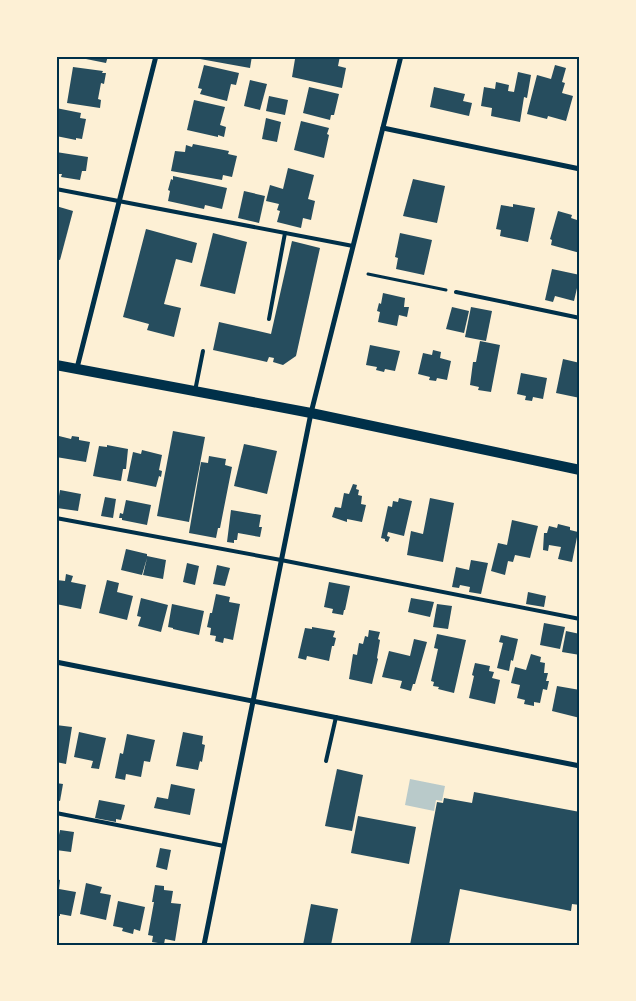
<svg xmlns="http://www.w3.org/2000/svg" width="636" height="1001" font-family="Spectral,serif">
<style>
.green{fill:#b9caca}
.building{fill:#264d5e}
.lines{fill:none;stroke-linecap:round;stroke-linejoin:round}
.path{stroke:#003049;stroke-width:3}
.service{stroke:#003049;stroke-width:4}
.minor{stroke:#003049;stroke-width:5}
.secondary{stroke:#003049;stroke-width:10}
.neatline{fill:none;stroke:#003049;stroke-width:2}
</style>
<rect width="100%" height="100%" fill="#fdf0d5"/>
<path class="green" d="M410,779L445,786L442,801L436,800L434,811L405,805Z"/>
<g class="building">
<path d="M81,56H108L106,63L81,58Z"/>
<path d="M200,56H252L250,68L200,59Z"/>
<path d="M285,56H340L338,66L346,68L342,88L292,77L295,59Z"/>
<path d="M204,65L239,73L236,85L231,84L227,101L200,94L202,89L198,88Z"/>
<path d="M555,65L566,68L562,82L565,83L562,93L573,96L566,121L548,116L547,119L527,114L537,75L551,79Z"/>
<path d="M73,67L103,71L102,73H106L104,84L101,83L98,99L101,100L100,108L67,103Z"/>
<path d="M518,72L531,75L527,98L524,97L520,122L491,116L492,108L481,106L484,87L495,89L496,82L509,85L508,91L514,92Z"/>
<path d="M250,80L267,84L260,110L244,106Z"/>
<path d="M309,87L339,94L334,115H331L330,120L303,113Z"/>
<path d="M434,87L465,94L463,101L472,103L469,116L430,107Z"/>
<path d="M269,96L288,100L285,115L266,111Z"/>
<path d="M194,100L225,107L220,125L226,127L224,137L218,135V137L187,130Z"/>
<path d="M56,108L81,113L80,118L86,119L82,139L76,138V140L56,136Z"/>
<path d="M266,118L281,122L277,142L262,139Z"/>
<path d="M301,121L329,128L327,134L329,135L324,158L294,150Z"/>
<path d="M193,144L229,151L228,154L237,156L232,177L223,175L222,180L171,171L175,151L185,152L186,145L192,147Z"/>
<path d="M56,152L88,157L86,171H82L80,180L61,177L62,174H56Z"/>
<path d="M288,168L314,175L308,199L315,201L311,220L303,218L301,228L277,222L280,211L277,210L279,204L266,201L270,185L283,189Z"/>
<path d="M173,176L227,188L222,209L205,205L204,209L168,201L170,191L168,190L171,179L173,180Z"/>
<path d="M413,179L445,186L437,223L403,216Z"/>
<path d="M244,191L265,196L259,223L238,218Z"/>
<path d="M513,204L535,208L528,242L500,236L501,230L496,229L501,205L513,207Z"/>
<path d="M56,206L73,211L60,260L56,259Z"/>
<path d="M558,211L572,215L571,218L580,221V253L551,245L552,240L550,239Z"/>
<path d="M146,229L197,243L192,263L176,259L164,304L181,308L174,337L147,330L149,324L123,317Z"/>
<path d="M213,233L247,242L235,294L200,286Z"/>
<path d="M400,233L432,240L424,275L396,269L398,258L395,257Z"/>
<path d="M292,241L320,248L296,356L283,365L273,362L274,358L269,357L267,362L213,350L219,322L271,334Z"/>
<path d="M552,269L580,275L574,301L555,296L553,302L545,300Z"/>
<path d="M383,293L405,298L404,307H409L407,317L399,315L397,326L378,322L380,312L377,311L379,303L381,304Z"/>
<path d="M452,307L469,311L464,333L446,329Z"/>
<path d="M471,307L492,311L486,341L465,337Z"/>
<path d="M480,341L500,345L491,392L478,390L479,387L470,385L473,362H476Z"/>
<path d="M370,345L400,351L395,371L385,369L384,372L376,370L377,367L366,365Z"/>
<path d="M433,350L441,352L440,358L451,361L447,380L437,378L436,381L429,380L430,377L418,374L423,353L432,355Z"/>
<path d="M563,359L580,363V398L556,393Z"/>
<path d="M521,373L547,378L543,399L533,397L532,401L525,400L526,396L517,394Z"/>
<path d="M173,431L205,437L189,522L157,516Z"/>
<path d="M59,436L71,439L72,436L79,437V440L90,442L86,462L56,457Z"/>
<path d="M244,444L277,451L267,494L234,486Z"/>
<path d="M107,445L128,449L126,469H123L121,481L93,476L99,446L107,447Z"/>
<path d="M142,450L162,455L159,470L162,471L161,477L159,476L156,487L127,481L133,452L141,454Z"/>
<path d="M209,456L226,459L225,465L232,467L220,528H218L216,538L189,533L201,462L208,463Z"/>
<path d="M353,484L357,485L356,489L359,490L358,495L362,496L361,504L366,505L362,522L347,519V522L332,517L335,507L341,508L344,493L349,494Z"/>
<path d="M60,490L81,494L78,511L57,508Z"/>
<path d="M105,497L116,499L113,518L101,516Z"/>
<path d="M399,498L412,501L404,536L388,532L387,536L390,537L388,542L385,541V539L381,538L388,506L392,507L393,501L398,502Z"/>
<path d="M430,498L454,503L443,562L407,555L411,531L423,534Z"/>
<path d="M126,500L151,505L147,525L122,520V518H119L120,513L123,514Z"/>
<path d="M231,510L261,515L259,527H262L260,537L238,533L237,540H234V543L227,542Z"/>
<path d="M512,520L538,526L530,558L515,555L513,562L508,561L505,575L491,571L498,543L507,545Z"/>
<path d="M558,524L570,527V530L578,532L572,562L558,559L561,547L549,545L548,551L543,550L544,533H547L549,526L557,528Z"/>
<path d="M126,549L147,554V556L166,560L163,579L143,575L147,558L142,575L121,570Z"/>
<path d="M471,560L488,563L481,594L469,592L470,587L460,585L459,588L452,587L456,567L469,570Z"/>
<path d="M187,563L199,566L195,585L183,582Z"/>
<path d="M217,565L230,568L225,586L213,584Z"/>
<path d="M66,574L73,576L71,582L86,585L81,609L56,604L57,580L65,581Z"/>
<path d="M107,580L119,583L117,592L133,596L127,620L99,613Z"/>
<path d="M329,582L350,586L345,610H344L343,615L332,613L333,609L324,607Z"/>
<path d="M528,592L546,596L544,607L526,604Z"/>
<path d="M216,594L230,597L229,602L240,604L233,640L224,638L223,643L215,641L216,636L210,635L211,628L207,627L210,613H212Z"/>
<path d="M141,598L168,605L161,632L138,626L141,617L137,616Z"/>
<path d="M411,598L434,602L430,617L408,612Z"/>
<path d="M172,604L204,611L199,635L173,629V628L168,627Z"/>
<path d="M437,604L452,606L448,629L433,627Z"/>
<path d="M544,623L565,627L560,649L540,645Z"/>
<path d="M312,627L335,631L333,637L336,638L334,646H332L329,661L307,656L306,660L298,658L305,628L312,629Z"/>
<path d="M369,630L380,632L378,639L380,640L377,658L378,659L372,684L349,679L353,654L357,655L359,643L363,644L365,636L368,637Z"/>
<path d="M566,631L580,634V655L562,652Z"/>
<path d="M437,634L466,640L454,693L438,689L439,687L433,686L434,682L431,681L438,649L434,648Z"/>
<path d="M501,635L518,639L513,661L511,660L509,671L497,668L503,643L499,642Z"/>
<path d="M414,639L427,642L415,684H413L411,691L400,688L402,681L382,677L389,651L410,656Z"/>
<path d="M531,654L541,657L540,662L545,663L544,673H548L546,681H549L547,690L543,689L540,703L534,702V706L524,704L525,700L517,698L520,685L511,683L515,667L526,670Z"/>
<path d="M475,663L490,666L489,671L494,672L492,678L500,680L495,704L469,698L474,676L472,675Z"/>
<path d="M557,686L580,690V718L552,711Z"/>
<path d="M56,725L72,727L66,764L56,762L58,750Z"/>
<path d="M79,732L106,738L99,769L91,768L93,761L74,757Z"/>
<path d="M183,732L203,736L202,744L205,745L202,762L200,761L198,770L176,766Z"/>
<path d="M127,734L155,740L150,762L144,761L141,777L126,774L125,780L115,778L120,753L123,754Z"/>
<path d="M337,769L363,775L352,831L325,826Z"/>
<path d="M56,783L63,784L60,801L56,800Z"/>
<path d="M171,784L195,789L190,815L154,808L157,797L168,799Z"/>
<path d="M474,792L580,812V905L572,904L571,911L460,889L449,945H410L437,802L443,803L444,798L472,803Z"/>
<path d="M99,800L125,805L121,820L116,819V822L95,818Z"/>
<path d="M358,816L416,827L409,864L351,853Z"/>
<path d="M60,830L74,832L71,852L56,850Z"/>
<path d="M160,848L171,850L167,870L156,867Z"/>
<path d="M56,879L60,880L59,889L76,892L71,916L60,914V916H56Z"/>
<path d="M86,883L102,887L100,893L111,895L106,920L80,914Z"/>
<path d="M155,885L164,886V890L173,891L171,903L181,904L175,941L165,939L164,944L152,942L153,936L148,935L154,902H152Z"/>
<path d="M118,901L145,907L140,931L134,929L133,934L122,931L123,928L113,926Z"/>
<path d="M311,904L338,909L331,945H303Z"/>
</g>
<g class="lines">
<path class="path" d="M368,274L446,290"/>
<g class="service">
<path d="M56,189L353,246"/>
<path d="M456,292L580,318"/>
<path d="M269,319L285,233"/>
<path d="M195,391L203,351"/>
<path d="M56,518L281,560L580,619"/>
<path d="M326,761L336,717"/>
<path d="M56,813L224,846"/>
</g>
<g class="minor">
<path d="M383,128L580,169"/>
<path d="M77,368L156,56"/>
<path d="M56,662L580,766"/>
<path d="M204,945L311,413L401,56"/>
</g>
<path class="secondary" d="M56,365L311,413L580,470"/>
</g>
<rect width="636" height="1001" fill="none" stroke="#fdf0d5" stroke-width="115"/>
<rect x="58" y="58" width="520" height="886" class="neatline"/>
</svg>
